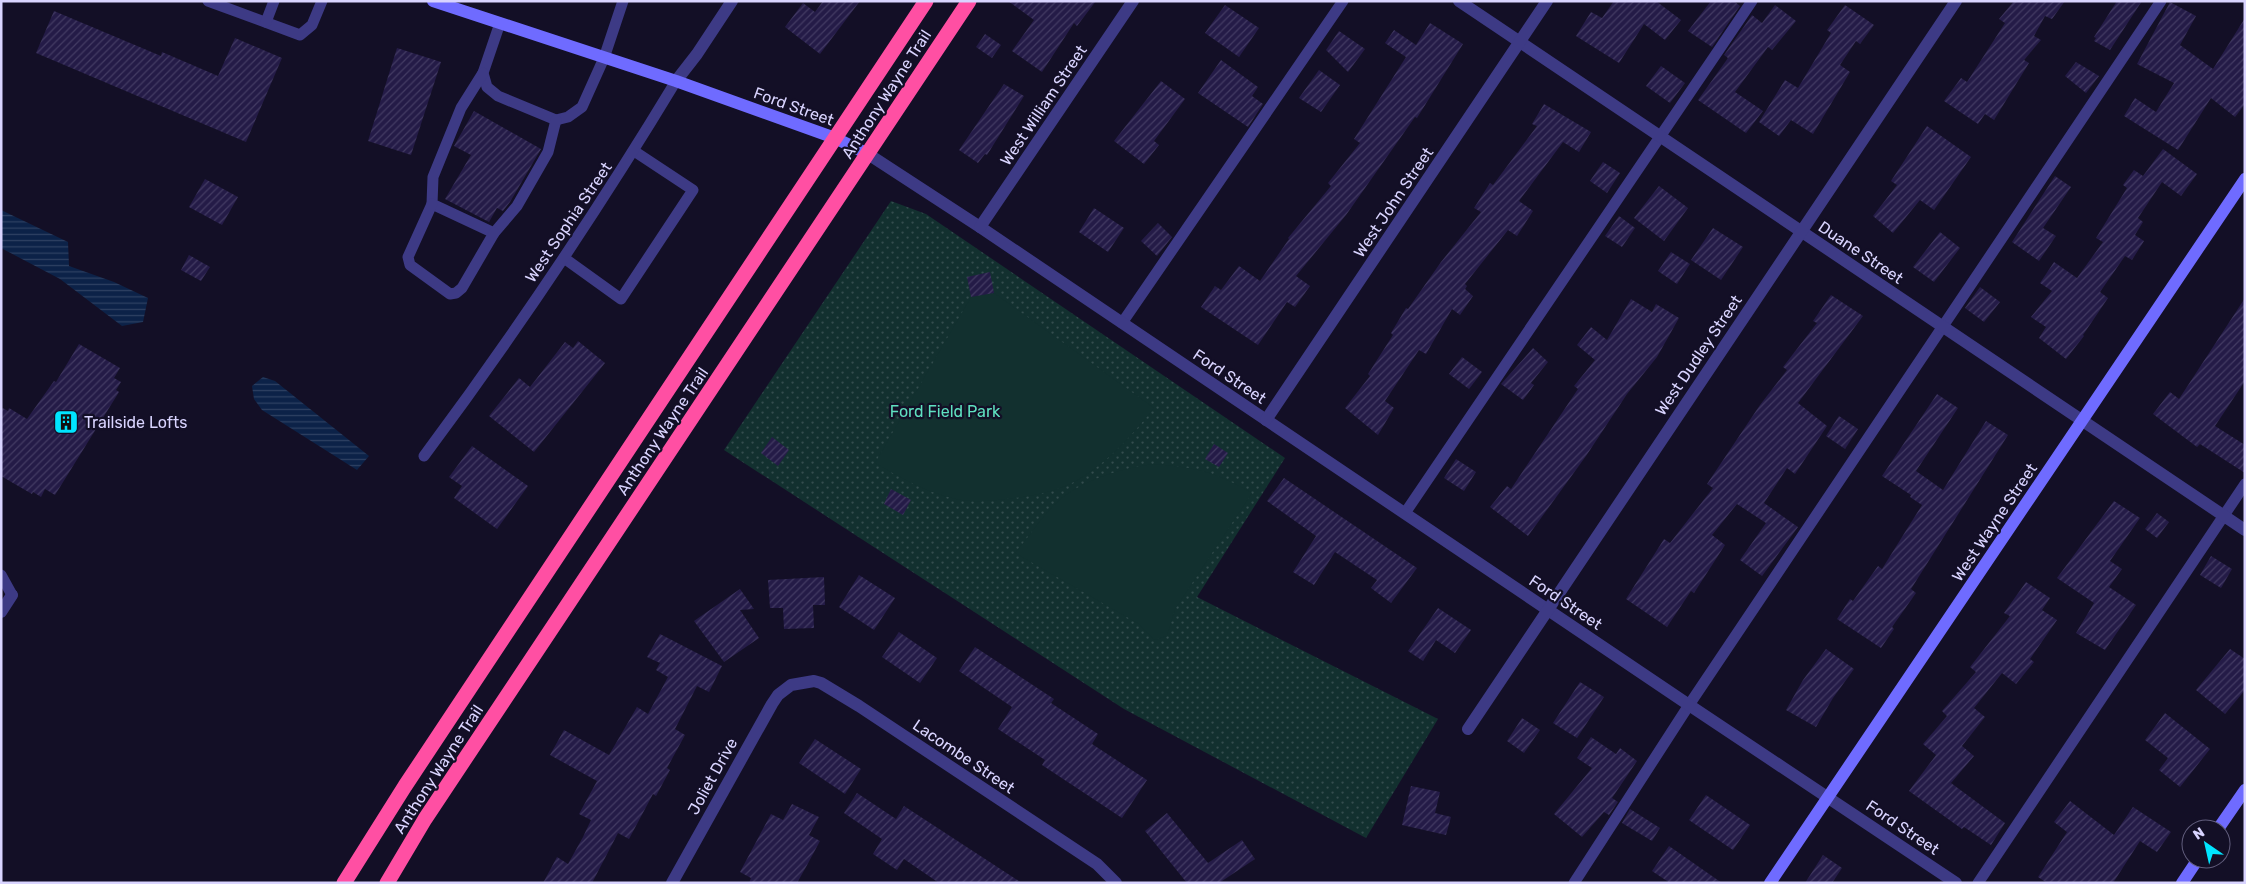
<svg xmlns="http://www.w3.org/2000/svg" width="2246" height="884" font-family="Rubik,sans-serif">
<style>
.park{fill:url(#park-dots)}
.garden{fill:#12302f}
.water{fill:url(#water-rules)}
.building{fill:url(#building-hatch)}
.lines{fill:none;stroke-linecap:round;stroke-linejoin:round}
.lane{stroke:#3d3a85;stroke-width:11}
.street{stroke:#3d3a85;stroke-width:12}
.secondary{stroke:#6f6bff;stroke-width:12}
.highway{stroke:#ff4fa3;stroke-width:15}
.labels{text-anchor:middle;stroke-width:4.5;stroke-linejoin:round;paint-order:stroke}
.street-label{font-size:16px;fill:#d9d4ff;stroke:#130f26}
.park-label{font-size:16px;fill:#5fe0c0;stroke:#130f26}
.poi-label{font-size:16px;fill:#d9d4ff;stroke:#130f26;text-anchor:start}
</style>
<defs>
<pattern id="park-dots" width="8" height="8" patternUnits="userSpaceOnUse" patternTransform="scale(1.25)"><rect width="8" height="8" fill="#12302f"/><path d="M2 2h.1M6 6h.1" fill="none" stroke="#344d4e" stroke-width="1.8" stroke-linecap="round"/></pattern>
<pattern id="water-rules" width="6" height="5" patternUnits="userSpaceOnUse" patternTransform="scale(1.25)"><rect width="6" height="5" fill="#0c2248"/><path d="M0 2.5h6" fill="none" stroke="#2f4163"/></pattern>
<pattern id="building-hatch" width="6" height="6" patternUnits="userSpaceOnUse" patternTransform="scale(1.25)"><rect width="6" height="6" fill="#241b47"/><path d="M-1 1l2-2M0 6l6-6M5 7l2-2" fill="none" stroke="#433b63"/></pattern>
</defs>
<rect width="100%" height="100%" fill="#130f26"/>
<path class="park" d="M891,201L926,214L1285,458L1197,597L1438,719L1366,838L1124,709L724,450Z"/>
<g class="garden">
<path d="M994,293L1154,408C1133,434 1112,458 1084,476C1067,488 1042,494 1023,497C1006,499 987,502 970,501C936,498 903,479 875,463L971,297Z"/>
<path d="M1154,464C1198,468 1213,471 1252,493L1175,609L1167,636L1154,640L1139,624L1015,553C1029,537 1046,510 1063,497C1089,478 1123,468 1154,464Z"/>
</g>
<g class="water">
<path d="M1,210L68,242L69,266L114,282L148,298L143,322L122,326L60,279L1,248Z"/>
<path d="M263,377L275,381L369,456L357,470L262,410L254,399L252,386Z"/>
</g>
<g class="building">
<path d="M823,1H860L820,54L785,27L803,3L815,12Z"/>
<path d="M1008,1H1096L1077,26L1074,23L1042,72L1012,51L1034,20Z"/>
<path d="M1614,1H1656L1681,20L1665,40L1644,24L1619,63L1576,36L1591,12L1602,18Z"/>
<path d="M1711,1H1734L1740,6L1712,47L1688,31Z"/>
<path d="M2014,1H2065L2052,19L2045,16L2034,36L2041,40L2024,60L2029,63L1994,120L1985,114L1978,124L1944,101L1961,78L1967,82L2005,23L1999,19Z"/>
<path d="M2117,1H2142L2110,50L2094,41L2096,38L2094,37Z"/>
<path d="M2170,2L2196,16L2180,45L2213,69L2245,18V104L2235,117L2211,98L2178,150L2124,116L2135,98L2156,112L2174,83L2137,64Z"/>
<path d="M1225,5L1259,28L1239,57L1205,33Z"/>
<path d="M1775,5L1796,21L1772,50L1768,47L1735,92L1763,111L1746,133L1698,100L1728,58L1724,55L1752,15L1762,23Z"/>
<path d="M1845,5L1874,25L1860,44L1856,41L1840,65L1850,72L1813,134L1791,120L1779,136L1759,122L1785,80L1798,88L1831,33L1827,30Z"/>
<path d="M54,11L161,56L162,52L218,76L235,38L282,58L246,142L36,53Z"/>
<path d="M1430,23L1463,44L1417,118L1415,117L1346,215L1296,276L1310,286L1295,307L1287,302L1258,345L1201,307L1215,286L1221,290L1239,266L1260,281L1289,239L1288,238L1331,186L1328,183L1360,143L1354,139L1406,57L1385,43L1394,30L1416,45Z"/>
<path d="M1339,31L1365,49L1348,72L1326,50Z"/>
<path d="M985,34L1001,45L992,58L976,47Z"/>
<path d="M397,48L441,62L411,155L368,141Z"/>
<path d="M1221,60L1258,87L1252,96L1263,104L1248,127L1198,93Z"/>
<path d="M2076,62L2099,76L2086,93L2065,76Z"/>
<path d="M1661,66L1685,83L1670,103L1646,86Z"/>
<path d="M1319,70L1340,85L1321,112L1299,98Z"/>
<path d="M1161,81L1185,99L1154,141L1159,145L1144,164L1114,141Z"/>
<path d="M1004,84L1024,96L987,155L985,154L978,163L959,150Z"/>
<path d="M1544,104L1591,132L1579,152L1563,142L1519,201L1533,211L1517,236L1508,230L1465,284L1467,286L1465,289L1473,296L1460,315L1452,309L1426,354L1419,350L1385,401L1394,408L1378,435L1345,408L1370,376L1368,374L1393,335L1391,333L1406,308L1408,309L1441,262L1481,212L1474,208L1490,183L1493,185L1537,126L1532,124Z"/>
<path d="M474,111L541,149L510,202L503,211L497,208L489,222L445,199L471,155L454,146Z"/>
<path d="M1927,126L1971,157L1934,210L1920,200L1893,233L1873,216L1897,185L1891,181Z"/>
<path d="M2163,149L2197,174L2181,196L2162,182L2138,218L2143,222L2135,235L2144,241L2132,260L2125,256L2100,292L2108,298L2083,335L2084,336L2066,359L2039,338L2046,327L2031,317L2052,291L2040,283L2054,262L2077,278L2103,242L2096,238L2127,188L2123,185L2134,170L2143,176Z"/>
<path d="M1603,162L1620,173L1607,193L1590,181Z"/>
<path d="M2055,176L2071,187L2043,228L2056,236L2039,261L2012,242Z"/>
<path d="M205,179L238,197L222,225L189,207Z"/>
<path d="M1659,186L1688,208L1664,241L1634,218Z"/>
<path d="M1094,208L1124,228L1108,252L1079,232Z"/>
<path d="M1619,216L1635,228L1622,247L1605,236Z"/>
<path d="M1158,223L1172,237L1157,256L1141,241Z"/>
<path d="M1713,228L1743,247L1721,280L1691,260Z"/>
<path d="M1940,232L1960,248L1934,282L1913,267Z"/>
<path d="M1671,252L1690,264L1677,284L1658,271Z"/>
<path d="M189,255L210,267L201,281L181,270Z"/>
<path d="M990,272L994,293L971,297L967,277Z"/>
<path d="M1980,287L2000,302L1984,322L1965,308Z"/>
<path d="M1831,295L1863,316L1798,403L1827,426L1795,474L1787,468L1764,503L1798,527L1762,576L1740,560L1766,523L1737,504L1712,535L1725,545L1694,593L1691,591L1667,627L1626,599L1664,539L1670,543L1713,488L1707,484L1760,405L1787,370L1783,367L1817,323L1813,321Z"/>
<path d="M2245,298V381L2215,426L2245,445V473L2200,444L2197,447L2153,414L2170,392L2179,399Z"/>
<path d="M1631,299L1652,312L1656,304L1679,318L1657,357L1627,394L1586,456L1528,536L1490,507L1507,486L1511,489L1578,389L1574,386L1595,360L1577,345L1591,327L1607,340Z"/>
<path d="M578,341L605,363L534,452L489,416L519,378L530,387L565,342L573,348Z"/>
<path d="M79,344L120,368L114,378L121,382L116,390L119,392L55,495L45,489L41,497L33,492L32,494L1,476V407L8,411L9,408L27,419L54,381L56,382Z"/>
<path d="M1533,348L1548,362L1531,383L1534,385L1523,400L1501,384Z"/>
<path d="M1462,357L1482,372L1469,389L1449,374Z"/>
<path d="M1937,394L1958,408L1916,471L1943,490L1986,421L2008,435L1911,589L1916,593L1892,627L1894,629L1881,648L1837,619L1850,599L1853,601L1878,566L1882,569L1922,505L1910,497L1911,495L1882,476Z"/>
<path d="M1839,416L1858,429L1845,449L1826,436Z"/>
<path d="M772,437L789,450L778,466L761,453Z"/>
<path d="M1214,444L1228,453L1219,467L1205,459Z"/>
<path d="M472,446L528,486L497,529L454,498L462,486L449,477Z"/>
<path d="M1456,459L1476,472L1464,491L1444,478Z"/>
<path d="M1284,478L1417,568L1391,603L1371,588L1377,580L1335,552L1314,585L1293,572L1316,536L1267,501Z"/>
<path d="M891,489L911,500L903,515L884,504Z"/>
<path d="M2114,501L2140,518L2110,561L2122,569L2109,587L2136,605L2105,650L2076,633L2094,603L2057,578Z"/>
<path d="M2157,513L2169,522L2157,538L2145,529Z"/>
<path d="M2211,556L2232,569L2221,588L2200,575Z"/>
<path d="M859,575L895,598L874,630L839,607Z"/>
<path d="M824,577L825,605H813L814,628L784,629L783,608H770L768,580Z"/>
<path d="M2026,582L2050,598L2042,610L2057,620L2030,659L2034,662L2016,684L2002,673L1974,708L1985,717L1962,746L1974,756L1951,783L2005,823L1991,845L1964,827L1962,829L1909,791L1936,755L1923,744L1947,716L1942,711L1976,672L1970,667L2010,616L2004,613Z"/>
<path d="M740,589L754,609L740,610L759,638L724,662L694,621Z"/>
<path d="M1438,608L1471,630L1455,653L1436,640L1423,661L1408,651Z"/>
<path d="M899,632L937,658L920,683L882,657Z"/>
<path d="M660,634L722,666L709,692L697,686L675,729L685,735L667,768L670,770L656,796L653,794L629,839L618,833L592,883H543L557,857L568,864L583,837L591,820L579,814L597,781L550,755L564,730L609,755L637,707L648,714L668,677L656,670L660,663L647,657Z"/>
<path d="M975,647L1054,699L1051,703L1098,734L1092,744L1147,780L1122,818L1042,765L1045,760L998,729L1012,707L959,671Z"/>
<path d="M1826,649L1854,669L1833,698L1816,727L1786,710L1803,680Z"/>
<path d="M2230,649L2245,659V690L2225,714L2196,690Z"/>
<path d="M1580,682L1604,697L1577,738L1553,723Z"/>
<path d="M2165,713L2210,749L2180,787L2159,770L2168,758L2145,740Z"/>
<path d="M1522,718L1540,730L1524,753L1507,741Z"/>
<path d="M1591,737L1616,754L1620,748L1637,761L1612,798L1618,802L1609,815L1604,812L1582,837L1554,814L1592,768L1577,758Z"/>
<path d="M815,739L861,769L845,794L799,763Z"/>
<path d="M1411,786L1440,792L1435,813L1451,817L1446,835L1402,825Z"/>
<path d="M857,793L896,819L904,806L1022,883H939L904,859L897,870L873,854L882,839L844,813Z"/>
<path d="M1706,795L1750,825L1733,850L1689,820Z"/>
<path d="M2070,801L2114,835L2133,807L2171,832L2157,852L2140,841L2113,883H2047L2038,877L2067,832L2054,822Z"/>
<path d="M792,804L819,817L809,835L820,841L806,867L797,883H749L751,878L740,872L771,814L783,820Z"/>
<path d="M1630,809L1660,828L1652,841L1622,823Z"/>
<path d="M1167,813L1208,863L1242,840L1255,859L1219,883H1187L1145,831Z"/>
<path d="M1669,846L1722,883H1670L1652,871Z"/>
<path d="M1823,855L1842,868L1832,883H1805Z"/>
</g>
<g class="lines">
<g class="lane">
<path d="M208,1L300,35L312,25L322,1"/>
<path d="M266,22L274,1"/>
<path d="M500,23L483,73L487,87L498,96L556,120L568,117L582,107L604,58L623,1"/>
<path d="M483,73L461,108L433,177L432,204L494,233L517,206L548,152L556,120"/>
<path d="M432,204L408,257L410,265L450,294L456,293L462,288L494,233"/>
<path d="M564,258L621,299L693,190L634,151"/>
<path d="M1122,323L1343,1"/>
<path d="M424,456C514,335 598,210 676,81"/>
<path d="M1405,513L1752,1"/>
<path d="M1,575L12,595"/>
<path d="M1574,883L1689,705L2161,1"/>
<path d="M1978,883L2245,484"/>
</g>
<g class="street">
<path d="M1459,1L2245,530"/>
<path d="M676,81L697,54L732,1"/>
<path d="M868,154L980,227L1689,705L1956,883"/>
<path d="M980,227L1133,1"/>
<path d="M1266,420L1547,1"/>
<path d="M1,612L12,595"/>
<path d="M1468,729L1956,1"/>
<path d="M672,883L772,704L778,695L791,685L814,681L821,683L859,706L1097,864L1116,883"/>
</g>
<g class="secondary">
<path d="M433,1L676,81L835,138L868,154"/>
<path d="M2218,829L2245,790"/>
<path d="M1770,883L2245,179"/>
<path d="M2182,883L2198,859"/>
</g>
<g class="highway">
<path d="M344,883L405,786L926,1"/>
<path d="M387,883L425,819L969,1"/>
</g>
</g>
<defs>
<symbol id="building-square" viewBox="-11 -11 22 22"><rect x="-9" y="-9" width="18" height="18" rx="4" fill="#00e5ff" stroke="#130f26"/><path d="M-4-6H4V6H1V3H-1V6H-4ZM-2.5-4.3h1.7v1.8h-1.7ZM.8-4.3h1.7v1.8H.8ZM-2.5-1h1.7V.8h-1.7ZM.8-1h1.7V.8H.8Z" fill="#111"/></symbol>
</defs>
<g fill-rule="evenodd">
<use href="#building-square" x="52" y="408" width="28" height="28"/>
</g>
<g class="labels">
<g class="street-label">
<text transform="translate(886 94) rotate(-57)" y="6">Anthony Wayne Trail</text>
<text transform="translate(1043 105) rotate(-56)" y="6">West William Street</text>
<text transform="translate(794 106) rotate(20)" y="6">Ford Street</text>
<text transform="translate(1393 202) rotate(-56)" y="6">West John Street</text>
<text transform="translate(568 222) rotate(-56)" y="6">West Sophia Street</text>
<text transform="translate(1861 252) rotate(34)" y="6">Duane Street</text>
<text transform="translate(1698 355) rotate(-56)" y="6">West Dudley Street</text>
<text transform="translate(1230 376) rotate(34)" y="6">Ford Street</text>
<text transform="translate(662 431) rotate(-56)" y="6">Anthony Wayne Trail</text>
<text transform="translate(1994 522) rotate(-56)" y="6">West Wayne Street</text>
<text transform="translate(1566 602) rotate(34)" y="6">Ford Street</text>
<text transform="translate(964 756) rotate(34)" y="6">Lacombe Street</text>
<text transform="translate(438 769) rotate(-57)" y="6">Anthony Wayne Trail</text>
<text transform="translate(712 776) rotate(-61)" y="6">Joliet Drive</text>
<text transform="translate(1903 827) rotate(34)" y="6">Ford Street</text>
</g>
<g class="park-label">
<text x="945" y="417">Ford Field Park</text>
</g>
<g class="poi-label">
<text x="84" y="428">Trailside Lofts</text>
</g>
</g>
<rect width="2246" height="884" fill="none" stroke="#d9d4ff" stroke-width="5"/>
<g transform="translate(2206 844) rotate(326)"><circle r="24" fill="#130f26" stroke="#625e7d"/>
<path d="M0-4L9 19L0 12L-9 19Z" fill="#00e5ff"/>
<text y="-8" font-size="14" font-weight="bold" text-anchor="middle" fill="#d9d4ff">N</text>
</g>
</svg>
